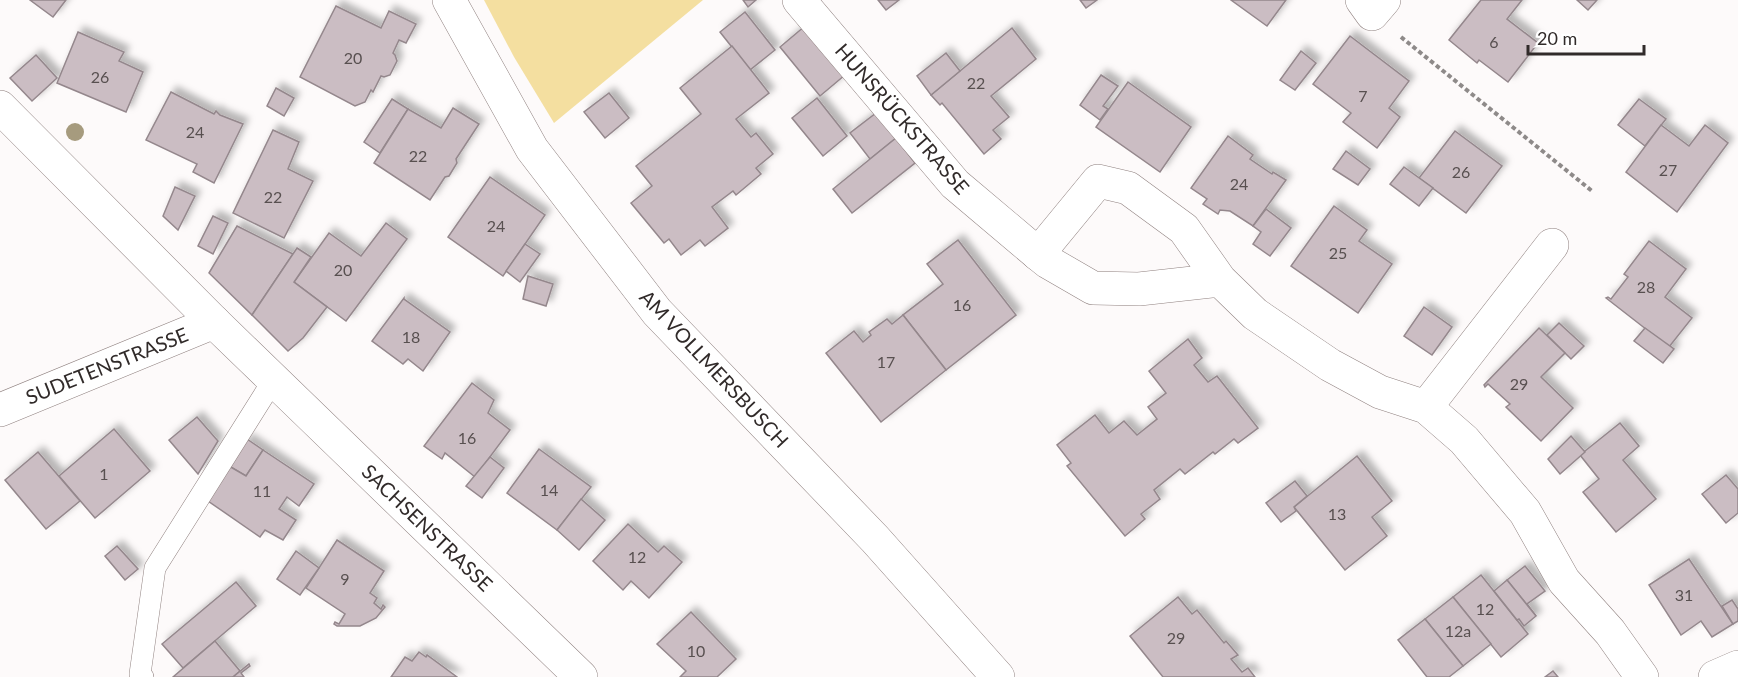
<svg xmlns="http://www.w3.org/2000/svg" width="1738" height="677" font-family="Lato,sans-serif">
<style>
.green{fill:#f4dfa0}
.building{fill:#cbbdc3;stroke:#94878c;stroke-width:1.5;filter:url(#shadow)}
.lines{fill:none;stroke-linecap:round;stroke-linejoin:round}
.lane-casing{stroke:#908280;stroke-width:22}
.street-casing{stroke:#908280;stroke-width:34}
.path{stroke:#8e8a89;stroke-width:4;stroke-dasharray:4.5 3;stroke-linecap:butt}
.lane{stroke:#fff;stroke-width:21}
.street{stroke:#fff;stroke-width:33}
.tree{fill:#a69b7e}
.labels{text-anchor:middle;stroke-width:6;stroke-linejoin:round;paint-order:stroke}
.number-label{font-size:16px;fill:#585050}
.street-label{font-size:20px;fill:#312b2a;stroke:#fff}
</style>
<defs>
<filter id="shadow"><feDropShadow dx="5.5" dy="-5.5" stdDeviation="3" flood-color="#0004"/></filter>
</defs>
<rect width="100%" height="100%" fill="#fdfafa"/>
<path class="green" d="M484,0H703L554,123L514,57Z"/>
<g class="building">
<path d="M30,0H66L53,17Z"/>
<path d="M743,0H756L748,7Z"/>
<path d="M878,0H899L886,10Z"/>
<path d="M1080,0H1097L1086,8Z"/>
<path d="M1231,0H1286L1267,26Z"/>
<path d="M1481,0H1522L1507,19L1538,43L1508,82L1479,60L1477,63L1449,40Z"/>
<path d="M1577,0H1597L1588,10Z"/>
<path d="M336,6L381,28L389,11L416,24L406,43L399,40L393,53L395,55L397,61L390,75L384,77L381,76L373,92L371,90L365,102L355,106L300,77Z"/>
<path d="M745,12L775,50L750,70L720,32Z"/>
<path d="M805,26L845,75L820,96L780,47Z"/>
<path d="M1012,28L1036,59L991,96L1009,117L993,130L1001,139L984,154L942,103L940,105L931,95Z"/>
<path d="M78,32L124,52L119,61L143,72L126,112L57,83Z"/>
<path d="M1350,36L1409,81L1389,108L1400,117L1377,148L1343,122L1351,113L1313,84Z"/>
<path d="M732,46L769,93L736,119L751,137L756,133L773,154L756,168L761,174L736,195L733,191L712,207L728,228L705,246L700,240L681,255L669,239L664,243L631,203L652,186L636,166L701,114L680,88Z"/>
<path d="M1301,51L1316,63L1295,90L1280,80Z"/>
<path d="M946,53L960,71L931,95L917,76Z"/>
<path d="M36,55L57,78L32,101L10,78Z"/>
<path d="M1101,75L1118,86L1103,106L1108,109L1100,120L1080,105Z"/>
<path d="M1128,82L1191,127L1160,172L1096,127Z"/>
<path d="M276,88L294,98L284,116L267,106Z"/>
<path d="M171,92L214,114L216,111L220,115L243,124L214,183L193,172L197,164L146,140Z"/>
<path d="M609,93L629,118L605,138L584,112Z"/>
<path d="M817,98L847,136L823,156L792,118Z"/>
<path d="M392,99L408,109L380,153L364,142Z"/>
<path d="M1639,99L1666,119L1645,146L1618,125Z"/>
<path d="M453,108L479,124L456,159L457,163L449,176L445,177L430,200L374,163L408,109L441,128Z"/>
<path d="M876,113L896,138L870,159L850,133Z"/>
<path d="M1661,125L1689,146L1705,125L1728,143L1677,212L1626,172Z"/>
<path d="M273,130L299,142L288,169L313,181L284,238L233,213Z"/>
<path d="M1455,131L1502,166L1466,213L1419,178Z"/>
<path d="M1228,136L1253,155L1250,159L1272,174L1273,172L1286,180L1253,226L1230,211L1220,210L1218,214L1203,204L1207,199L1191,188Z"/>
<path d="M896,138L915,163L852,213L833,189Z"/>
<path d="M1346,151L1370,169L1358,185L1333,169Z"/>
<path d="M1404,167L1433,188L1419,206L1390,184Z"/>
<path d="M490,177L545,215L503,276L448,237Z"/>
<path d="M175,187L195,196L178,230L163,216Z"/>
<path d="M1334,206L1367,230L1359,241L1392,264L1358,313L1291,266Z"/>
<path d="M1266,209L1291,228L1270,256L1253,244L1261,232L1253,226Z"/>
<path d="M213,216L228,223L213,254L198,246Z"/>
<path d="M386,223L407,239L346,321L294,282L329,233L361,256Z"/>
<path d="M237,226L293,254L252,315L209,273Z"/>
<path d="M958,240L1016,315L946,370L903,315L943,284L927,264Z"/>
<path d="M1649,241L1686,269L1665,297L1692,318L1669,347L1606,298L1608,297L1611,299L1628,277L1624,274Z"/>
<path d="M525,244L540,254L520,282L506,271Z"/>
<path d="M297,248L311,257L294,282L327,307L303,338L288,351L252,315Z"/>
<path d="M528,276L553,284L546,306L523,299Z"/>
<path d="M404,298V299L450,332L423,371L408,359L403,364L372,341Z"/>
<path d="M1424,307L1452,327L1432,355L1404,336Z"/>
<path d="M903,315L946,370L881,422L826,353L854,331L863,342L871,335L869,332L887,319L892,324Z"/>
<path d="M1559,323L1584,346L1571,359L1547,335Z"/>
<path d="M1539,328L1565,353L1541,377L1573,408L1541,441L1506,407L1510,404L1488,384L1485,387L1484,385Z"/>
<path d="M1645,328L1674,349L1663,363L1634,341Z"/>
<path d="M1188,339L1202,358L1194,365L1208,382L1217,376L1258,428L1238,443L1234,439L1215,454L1213,452L1185,474L1180,469L1154,490L1160,499L1141,514L1145,519L1125,536L1067,466L1071,463L1057,445L1095,415L1109,433L1124,421L1137,435L1157,419L1148,407L1166,393L1149,371Z"/>
<path d="M472,383L494,400L488,413L510,430L475,477L445,453L442,459L424,446Z"/>
<path d="M197,417L218,441L198,474L169,440Z"/>
<path d="M1620,423L1639,446L1623,460L1656,499L1616,532L1583,492L1599,479L1580,455Z"/>
<path d="M114,429L150,471L95,518L59,476Z"/>
<path d="M1571,436L1585,452L1560,474L1548,459Z"/>
<path d="M247,439L263,450L246,476L229,466Z"/>
<path d="M539,449L591,487L557,530L507,493Z"/>
<path d="M263,450L314,484L299,506L287,497L279,509L296,520L283,540L265,530L260,537L208,501L229,466L246,476Z"/>
<path d="M38,452L80,501L46,529L5,480Z"/>
<path d="M1357,456L1392,501L1372,517L1387,536L1345,570L1294,507Z"/>
<path d="M490,457L504,468L482,498L466,486Z"/>
<path d="M1726,475L1738,489V513L1726,523L1702,494Z"/>
<path d="M1295,481L1307,496L1294,507L1296,511L1281,522L1266,503Z"/>
<path d="M581,499L605,520L579,550L557,530Z"/>
<path d="M628,524L658,552L664,546L682,562L649,598L631,581L623,590L593,561Z"/>
<path d="M337,540L384,571L370,593L377,598L374,603L381,609L383,605L385,607L376,618L360,626H337L334,624L335,622L339,624L345,614L306,588Z"/>
<path d="M117,546L138,569L125,580L105,556Z"/>
<path d="M296,551L319,568L300,595L277,579Z"/>
<path d="M1689,559L1733,624L1712,637L1701,621L1681,635L1649,585Z"/>
<path d="M1525,566L1545,591L1527,604L1536,616L1507,580Z"/>
<path d="M1481,575L1528,634L1501,657L1453,597Z"/>
<path d="M1507,580L1536,616L1524,626L1519,619L1517,620L1494,591Z"/>
<path d="M236,582L256,606L183,668L162,644Z"/>
<path d="M1178,597L1192,614L1197,610L1224,643L1226,641L1238,655L1231,659L1242,672L1248,668L1255,677H1163L1130,636Z"/>
<path d="M1453,597L1491,644L1463,666L1425,619Z"/>
<path d="M1732,600L1738,609V621L1733,624L1722,606Z"/>
<path d="M691,612L736,659L717,677H680L686,671L657,644Z"/>
<path d="M1425,619L1463,666L1449,677H1427L1398,640Z"/>
<path d="M215,641L240,671L233,677H173Z"/>
<path d="M419,652L426,657L427,655L457,677H391L405,657L412,661Z"/>
<path d="M249,664L250,666L241,673L244,677H233Z"/>
<path d="M1553,671L1558,677H1545Z"/>
</g>
<g class="lines">
<defs>
<path id="lane" d="M143,677L140,674L155,568L274,379"/>
<g id="street">
<path d="M449,0L532,149L657,312L875,539L998,677"/>
<path d="M799,0L955,184L1038,254"/>
<path d="M1362,0L1372,14L1384,0"/>
<path d="M0,107L214,322L581,677"/>
<path d="M1220,280L1139,289L1093,288L1048,262L1038,254L1098,181L1128,188L1184,229L1220,280L1255,314L1330,365L1380,392L1426,407L1464,440L1525,512L1564,581L1610,632L1642,677"/>
<path d="M1426,407L1552,245"/>
<path d="M0,410L214,322"/>
<path d="M1715,677L1738,667"/>
</g>
</defs>
<use href="#lane" class="lane-casing"/>
<use href="#street" class="street-casing"/>
<path class="path" d="M1401,37L1592,191"/>
<use href="#lane" class="lane"/>
<use href="#street" class="street"/>
</g>
<circle class="tree" cx="75" cy="132" r="9"/>
<g class="labels">
<g class="number-label">
<text x="1494" y="48">6</text>
<text x="353" y="64">20</text>
<text x="100" y="83">26</text>
<text x="976" y="89">22</text>
<text x="1363" y="102">7</text>
<text x="195" y="138">24</text>
<text x="418" y="162">22</text>
<text x="1668" y="176">27</text>
<text x="1461" y="178">26</text>
<text x="1239" y="190">24</text>
<text x="273" y="203">22</text>
<text x="496" y="232">24</text>
<text x="1338" y="259">25</text>
<text x="343" y="276">20</text>
<text x="1646" y="293">28</text>
<text x="962" y="311">16</text>
<text x="411" y="343">18</text>
<text x="886" y="368">17</text>
<text x="1519" y="390">29</text>
<text x="467" y="444">16</text>
<text x="104" y="480">1</text>
<text x="549" y="496">14</text>
<text x="262" y="497">11</text>
<text x="1337" y="520">13</text>
<text x="637" y="563">12</text>
<text x="345" y="585">9</text>
<text x="1684" y="601">31</text>
<text x="1485" y="615">12</text>
<text x="1458" y="637">12a</text>
<text x="1176" y="644">29</text>
<text x="696" y="657">10</text>
</g>
<g class="street-label">
<text transform="translate(902 119) rotate(49)" y="7">HUNSRÜCKSTRASSE</text>
<text transform="translate(107 366) rotate(-22)" y="7">SUDETENSTRASSE</text>
<text transform="translate(714 369) rotate(47)" y="7">AM VOLLMERSBUSCH</text>
<text transform="translate(427 528) rotate(44)" y="7">SACHSENSTRASSE</text>
</g>
</g>
<path d="M1528 45v9h116v-9" fill="none" stroke="#312b2a" stroke-width="3"/>
<text x="1537" y="45" font-size="18" fill="#312b2a" stroke="#ffffff" stroke-width="4.5" paint-order="stroke">20 m</text>
</svg>
